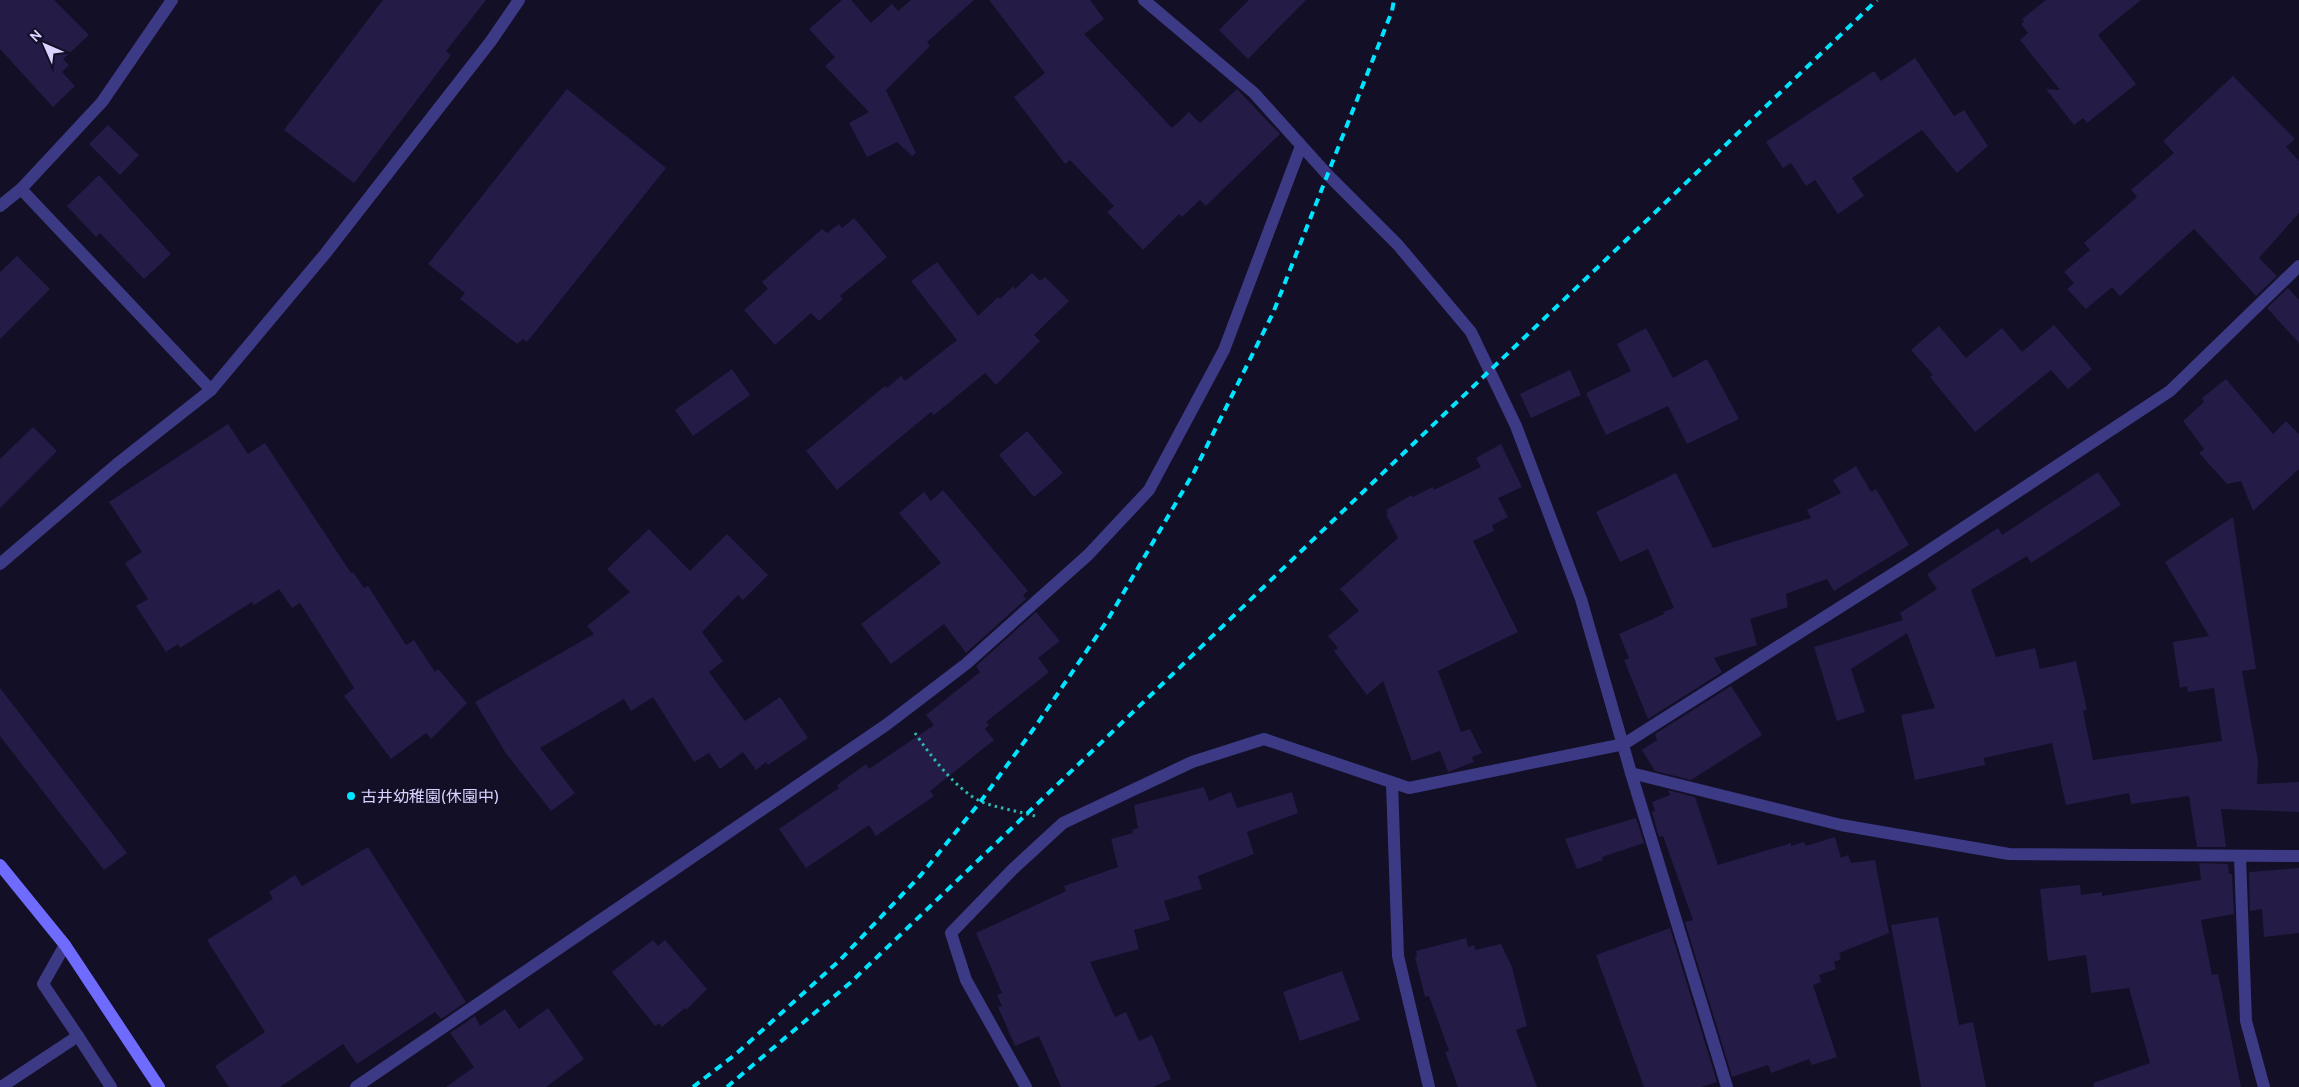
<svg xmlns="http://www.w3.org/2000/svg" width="2299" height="1087" font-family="Cabin,'Noto Sans JP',sans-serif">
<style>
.building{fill:#241b47}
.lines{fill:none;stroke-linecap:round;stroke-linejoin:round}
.path{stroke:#2fb8b0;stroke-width:3;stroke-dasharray:2.5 4;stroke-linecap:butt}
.lane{stroke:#3d3a85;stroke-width:12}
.street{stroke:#3d3a85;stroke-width:12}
.secondary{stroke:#6f6bff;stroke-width:12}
.rail{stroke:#00e5ff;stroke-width:4;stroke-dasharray:8 6;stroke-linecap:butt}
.poi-dot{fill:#00e5ff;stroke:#130f26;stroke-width:2}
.labels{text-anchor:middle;stroke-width:5;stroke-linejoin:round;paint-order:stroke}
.poi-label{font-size:16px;fill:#d9d4ff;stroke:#130f26;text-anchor:start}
</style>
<rect width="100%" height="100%" fill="#130f26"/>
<g class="building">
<path d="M0,0H54L89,35L63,59L69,65L62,72L75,86L53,107L0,49Z"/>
<path d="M383,0H486L446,51L451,55L354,183L284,130Z"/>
<path d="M842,0H851L871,23L892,4L898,11L911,0H974L927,42L930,46L886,90L916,153L912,156L897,142L867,157L849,123L869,112L825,66L835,57L809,29Z"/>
<path d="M989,0H1090L1104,19L1084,34L1172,128L1189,112L1200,123L1237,89L1280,134L1206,206L1200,200L1182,217L1179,214L1143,250L1107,212L1114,206L1070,160L1065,164L1014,97L1045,73Z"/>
<path d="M1249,0H1306L1248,59L1219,30Z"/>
<path d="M2046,0H2141L2098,35L2136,84L2087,123L2083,118L2074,125L2046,89L2060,90L2020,40L2028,33L2021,24L2024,22L2022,19Z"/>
<path d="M1915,58L1954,116L1964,110L1988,146L1957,173L1922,130L1852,178L1864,196L1838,214L1815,180L1806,186L1791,163L1783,168L1766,142L1874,71L1881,81Z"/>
<path d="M2233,76L2295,139L2286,147L2299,161V213L2259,258L2277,276L2256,296L2194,229L2120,296L2112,287L2086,309L2067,289L2074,283L2064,272L2090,250L2084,243L2137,197L2131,190L2174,153L2163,141Z"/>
<path d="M567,89L666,168L527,342L523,339L517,344L460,299L465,293L428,264Z"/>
<path d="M108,125L139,155L120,175L89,144Z"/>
<path d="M99,175L171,254L144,279L100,233L96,237L67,206Z"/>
<path d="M854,218L887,257L840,296L843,299L819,321L811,313L775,345L744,310L768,289L762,282L822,229L827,233L839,224L842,228Z"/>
<path d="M17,256L50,289L0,339V272Z"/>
<path d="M937,262L978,316L998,297L1000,299L1013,286L1015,289L1032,273L1040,281L1045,277L1069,301L1034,335L1040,341L996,385L985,373L934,415L931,412L837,490L806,451L885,386L887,388L901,376L905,381L957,340L911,281Z"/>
<path d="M2288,288L2299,300V343L2267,308Z"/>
<path d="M2054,325L2092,369L2068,389L2051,370L1975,432L1930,377L1933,375L1911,350L1939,326L1966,358L2002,328L2022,352Z"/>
<path d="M1646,328L1673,378L1707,359L1739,419L1687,444L1668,406L1606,435L1586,393L1631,371L1617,344Z"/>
<path d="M732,369L750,395L693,436L675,410Z"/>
<path d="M1570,370L1581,395L1531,418L1520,394Z"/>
<path d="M2226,379L2273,434L2286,421L2299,434V469L2253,511L2241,481L2227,484L2199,453L2204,449L2183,421L2204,402L2202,398Z"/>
<path d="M228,424L248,454L265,443L351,573L353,572L364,588L368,586L406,645L414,640L435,672L438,669L467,703L431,739L426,733L391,759L344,696L354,688L300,603L292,608L279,589L254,605L252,602L180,648L178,644L166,652L136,606L148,599L125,563L142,552L109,502Z"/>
<path d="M33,427L57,451L0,508V459Z"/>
<path d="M1027,431L1063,473L1034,497L999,455Z"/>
<path d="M1501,444L1522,487L1498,498L1508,517L1492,525L1494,531L1473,541L1518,632L1438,671L1461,732L1470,729L1482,753L1472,757L1474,762L1448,772L1440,751L1412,761L1383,681L1367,695L1334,651L1338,648L1328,636L1359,611L1340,589L1398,538L1386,514L1388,513L1386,510L1412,495L1413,497L1433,487L1434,490L1481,467L1476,458Z"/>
<path d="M1856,466L1871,492L1876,489L1909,545L1834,591L1827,579L1786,594L1788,607L1750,619L1757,645L1714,658L1722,672L1648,719L1624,660L1629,658L1619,634L1664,614L1663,612L1674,608L1648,549L1620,562L1596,512L1676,473L1713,548L1811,518L1807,510L1841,493L1833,480Z"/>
<path d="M2098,472L2121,505L2031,563L2027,556L1971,590L1996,657L2035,648L2040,669L2076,661L2087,710L2083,711L2093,760L2222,741L2214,688L2188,692L2187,686L2180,688L2173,642L2209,636L2165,562L2233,517L2256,669L2242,671L2258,761L2257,784L2299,782V812L2221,809L2226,847H2197L2189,796L2131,804L2129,793L2066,805L2052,743L1984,758L1985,765L1915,780L1901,715L1935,708L1907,633L1851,669L1865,712L1837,721L1814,647L1903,620L1900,613L1937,589L1927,574L1998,528L2002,535Z"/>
<path d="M943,490L1028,591L1023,595L1026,599L966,653L944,624L891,664L861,624L941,563L899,513L924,492L931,501Z"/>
<path d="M649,529L690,571L727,534L768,575L743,600L738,595L702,632L723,661L709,672L745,721L780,697L808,738L768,765L766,762L756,770L743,752L720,769L709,753L694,762L653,697L631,711L624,699L540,748L575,793L551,811L505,752L475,702L594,634L587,626L630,592L607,569Z"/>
<path d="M1036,612L1060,641L1038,658L1049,672L986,722L989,725L985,729L994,740L930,791L934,796L876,836L869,825L806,868L779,829L839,788L837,785L866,764L869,769L934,725L926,715L980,672L976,666Z"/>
<path d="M1731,686L1762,735L1691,780L1655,771L1642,750L1657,740L1655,734Z"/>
<path d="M0,688L127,853L104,870L0,736Z"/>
<path d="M1204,787L1209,801L1231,792L1237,808L1292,792L1298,813L1247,832L1254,854L1198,876L1202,889L1164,901L1170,920L1134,930L1139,949L1090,962L1115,1017L1126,1012L1139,1041L1152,1035L1171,1079L1153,1087H1061L1039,1036L1015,1046L998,1007L1002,1006L997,995L1002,993L976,933L1066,891L1064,886L1118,867L1111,839L1133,833L1132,830L1138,828L1134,805Z"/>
<path d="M1668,790L1695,797L1718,865L1791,843V846L1804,842L1806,846L1835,837L1841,858L1848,855L1851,863L1875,860L1889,933L1839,953L1841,959L1834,962L1836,969L1819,975L1821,982L1813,985L1837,1057L1812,1065L1809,1059L1771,1073L1768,1065L1732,1077L1685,922L1693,920L1663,836L1659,837L1652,812L1655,811L1652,802L1670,795Z"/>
<path d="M1636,818L1644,843L1602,857L1603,860L1577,869L1565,839Z"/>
<path d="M368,847L466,1002L441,1019L435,1012L357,1064L343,1044L280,1087H229L215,1066L265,1032L207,940L273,899L269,892L295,875L302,886Z"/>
<path d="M2199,863L2228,864L2229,874H2232L2234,914L2201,920L2212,975L2218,974L2241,1087H2094L2093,1083L2150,1063L2129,988L2091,993L2086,955L2048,961L2040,889L2080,885L2081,895L2102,892V896L2201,880Z"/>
<path d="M2299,868V933L2264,937L2262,909L2250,911L2249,872Z"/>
<path d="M1938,917L1959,1025L1973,1022L1986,1087H1921L1891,925Z"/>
<path d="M1670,928L1717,1082L1702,1087H1644L1596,955Z"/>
<path d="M1466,938L1468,947L1474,945L1475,950L1501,944L1512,967L1527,1026L1516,1030L1537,1087H1458L1445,1052L1449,1051L1429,996L1425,997L1415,957L1417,956L1416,951Z"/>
<path d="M653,940L658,946L665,940L707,989L686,1010L685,1008L662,1027L659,1023L655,1026L612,972Z"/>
<path d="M1342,971L1360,1020L1300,1041L1283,992Z"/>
<path d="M548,1008L584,1059L546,1087H446L474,1067L450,1033L475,1016L480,1026L505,1009L519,1029Z"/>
</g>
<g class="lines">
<path class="path" d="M915,733C930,755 957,791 982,802C998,808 1017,811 1035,816"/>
<g class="lane">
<path d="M1392,783L1398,956L1429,1087"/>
<path d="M2240,857L2246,1021L2264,1087"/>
</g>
<g class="street">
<path d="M1144,0L1254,93L1326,173L1398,245L1471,332L1516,426L1581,599L1631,773L1727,1087"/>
<path d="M21,189L211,390"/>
<path d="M0,206L21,189L102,102L172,0"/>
<path d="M0,564L117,464L211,390L325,254L491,41L519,0"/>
<path d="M1631,773L1841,825L2009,854L2299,856"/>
<path d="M78,1036L111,1087"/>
<path d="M1,1087L78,1036L43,984L65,945"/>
<path d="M356,1087L886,725L966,664L1088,555L1149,490L1224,350L1301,146"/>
<path d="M1026,1087L966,980L951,933L1013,869L1063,823L1192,762L1264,739L1409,788L1624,744L1913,561L2170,391L2299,266"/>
</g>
<path class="secondary" d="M0,865L65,945L159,1087"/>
<g class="rail">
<path d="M693,1087L736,1054L839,961L920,876L981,801L1035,727L1107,621L1194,472L1273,313L1392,11L1394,0"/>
<path d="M727,1087L850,983L1877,0"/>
</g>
</g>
<circle class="poi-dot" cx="351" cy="796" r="5"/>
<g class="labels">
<g class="poi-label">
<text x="361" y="802">古井幼稚園(休園中)</text>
</g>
</g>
<g transform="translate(45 45) rotate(315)" stroke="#130f26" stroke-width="4" paint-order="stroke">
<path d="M0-4L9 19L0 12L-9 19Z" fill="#d9d4ff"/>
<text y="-8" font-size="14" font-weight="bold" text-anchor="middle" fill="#d9d4ff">N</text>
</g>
</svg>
